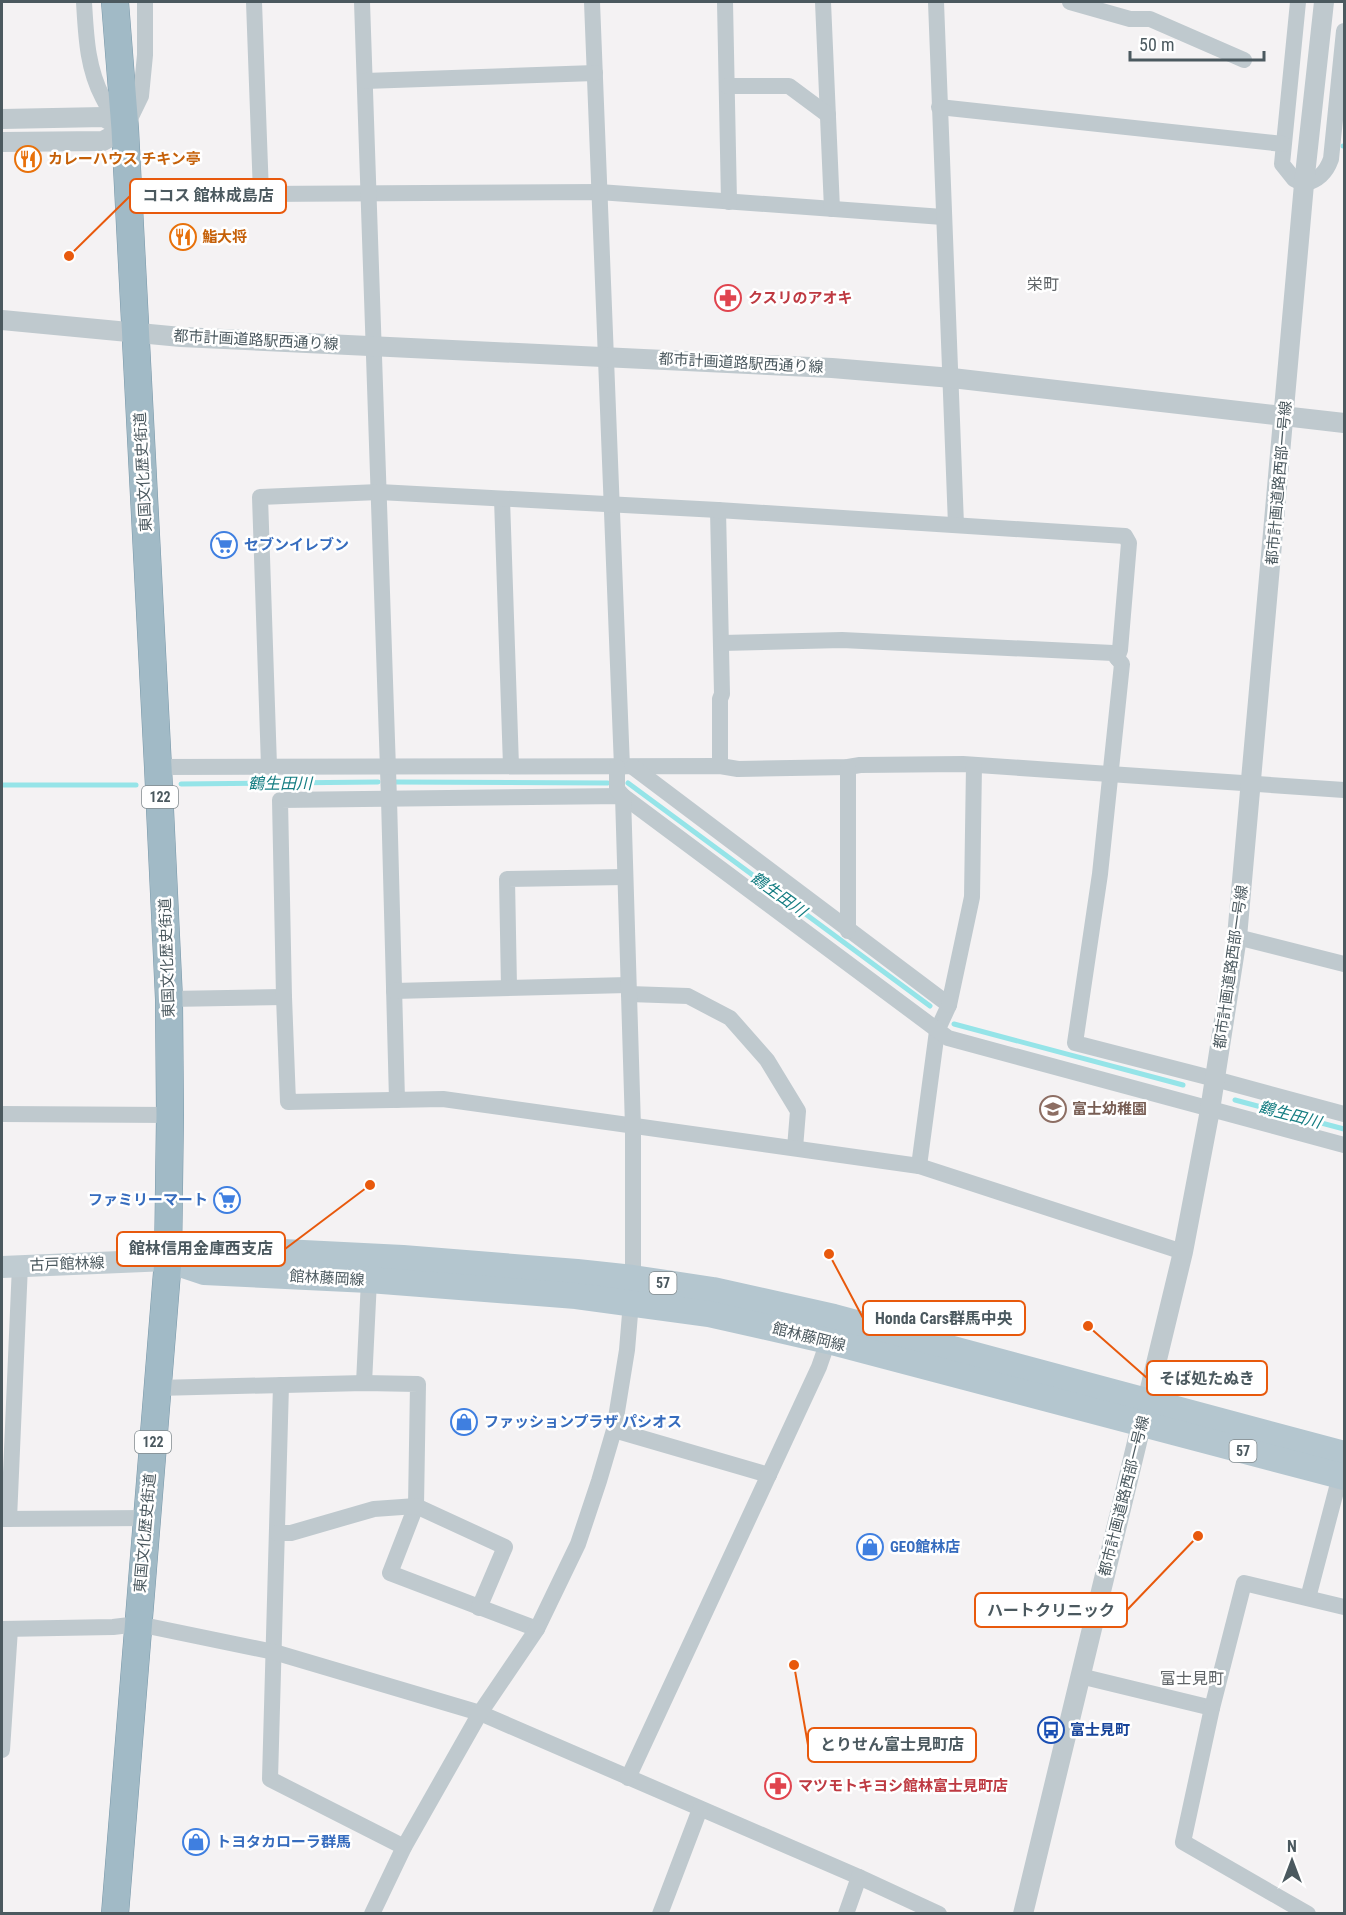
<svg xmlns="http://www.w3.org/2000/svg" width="1346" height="1915" font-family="'Roboto Condensed','Noto Sans JP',sans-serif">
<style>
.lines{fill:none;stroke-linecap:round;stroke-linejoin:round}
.stream{stroke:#95e4e8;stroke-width:5}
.trunk-casing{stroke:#7998a9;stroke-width:28}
.minor{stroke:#bfc9ce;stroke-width:16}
.tertiary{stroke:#bfc9ce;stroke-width:20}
.secondary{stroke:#c0ccd2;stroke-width:22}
.primary{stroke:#b4c6cf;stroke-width:26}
.trunk{stroke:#a1bac6;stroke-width:27}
.labels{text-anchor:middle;stroke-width:5;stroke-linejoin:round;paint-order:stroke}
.shield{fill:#fff;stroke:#818b8f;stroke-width:1.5}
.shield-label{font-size:14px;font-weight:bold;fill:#4b595f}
.food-label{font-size:15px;font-weight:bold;fill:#c56008;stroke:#fff;text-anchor:start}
.health-label{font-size:15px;font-weight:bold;fill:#be3a42;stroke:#fff;text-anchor:start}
.street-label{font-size:15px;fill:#4b595f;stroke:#fff}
.shop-label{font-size:15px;font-weight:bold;fill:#366cbe;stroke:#fff;text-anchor:start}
.education-label{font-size:15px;font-weight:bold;fill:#785e54;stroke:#fff;text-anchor:start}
.transit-label{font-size:15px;font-weight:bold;fill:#164399;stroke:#fff;text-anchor:start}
.neighbourhood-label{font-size:16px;fill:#5f6467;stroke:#fff}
.water-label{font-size:16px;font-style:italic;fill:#157d82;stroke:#fff}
.leader{fill:none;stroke:#e8590c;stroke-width:2}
.callout-dot{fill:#e8590c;stroke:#fff;stroke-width:2}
.callout{fill:#fff;stroke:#e8590c;stroke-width:2}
.callout-label{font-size:16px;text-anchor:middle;font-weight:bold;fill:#4b595f}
</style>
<rect width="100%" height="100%" fill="#f4f2f3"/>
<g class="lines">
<g class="stream">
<path d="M1343,146H1344"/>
<path d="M395,782L608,783"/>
<path d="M628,783L930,1006"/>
<path d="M181,784L378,782"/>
<path d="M2,785H136"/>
<path d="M954,1024L1183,1085"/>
<path d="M1235,1100L1344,1129"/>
</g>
<defs>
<path id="trunk" d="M115,2L125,129L158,767L169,999L170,1115L168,1260L115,1914"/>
</defs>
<use href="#trunk" class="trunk-casing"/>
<g class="minor">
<path d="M84,2C86,35 87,68 103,98C108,109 117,119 125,129L141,96L145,55V2"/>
<path d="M254,2L261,194L599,192L943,217"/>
<path d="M362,2L389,799L397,1100"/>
<path d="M592,2L622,767"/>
<path d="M725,2L729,202"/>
<path d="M823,2L832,209"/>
<path d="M936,2L956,525"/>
<path d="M1070,2L1130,19H1150L1244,60"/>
<path d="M1298,2L1282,164L1294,179L1304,184C1318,180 1326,173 1331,159L1344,31"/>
<path d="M365,81L595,73"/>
<path d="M727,86H789L828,115"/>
<path d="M939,107L1283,144"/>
<path d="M502,499L511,766"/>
<path d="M718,510L722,694L720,699V766"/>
<path d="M722,643L842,640L1113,653L1122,664L1100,874L1075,1043L1215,1079L1344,1114"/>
<path d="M269,766L260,497L379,492L718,510L1125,536L1129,543L1120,650L1117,658"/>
<path d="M158,767L720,766L738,769L848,767L860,765L963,764L1344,790"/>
<path d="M633,767L949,1005L937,1031L919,1166"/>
<path d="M848,767V931"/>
<path d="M1237,937L1344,964"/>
<path d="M509,987L507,879L625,877"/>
<path d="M394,991L628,985"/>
<path d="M629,994L688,996L730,1018L767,1060L798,1111L795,1148"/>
<path d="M169,999L284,997"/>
<path d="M949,1005L972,897L974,765"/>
<path d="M2,1114L170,1115"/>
<path d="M1183,1252L919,1166L443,1099L288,1102L284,997L280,800L623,796L948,1038L1344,1145"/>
<path d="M364,1383L369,1280"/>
<path d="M281,1385L270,1779L404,1847"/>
<path d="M157,1388L364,1383L418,1384L416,1506L390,1573L537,1629"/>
<path d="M614,1430L769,1475"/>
<path d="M2,1519L147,1518"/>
<path d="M9,1519L20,1265"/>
<path d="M277,1533H291L374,1509L416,1506L505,1547L479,1608"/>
<path d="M1308,1598L1340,1476"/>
<path d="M2,1629L113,1627L138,1624L274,1652L480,1713L859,1877L939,1914"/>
<path d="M1080,1676L1212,1708"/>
<path d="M2,1750L10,1629"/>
<path d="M628,1778L819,1367L828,1341"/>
<path d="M372,1914L404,1847L480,1713L537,1629L578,1544L599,1481L614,1430L627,1350L633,1278V1127L623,796L617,789V767"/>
<path d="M660,1914L700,1809"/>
<path d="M846,1914L859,1877"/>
<path d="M1308,1914L1183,1842L1212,1708L1244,1583L1344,1607"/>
</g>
<g class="tertiary">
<path d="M2,119L104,117L125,129"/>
<path d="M2,142L103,141L125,129"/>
<path d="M2,320L181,337L832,368L952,378L1344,423"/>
<path d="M1023,1914L1183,1252L1210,1110L1237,937L1304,184L1324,2"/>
</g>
<path class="secondary" d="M2,1267L168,1260"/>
<g class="primary">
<path d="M168,1260L206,1248L403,1258L577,1272L633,1278L713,1290L834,1317L1344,1454"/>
<path d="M168,1260L204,1272L369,1280L576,1296L709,1314L828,1341L1344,1477"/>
</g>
<use href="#trunk" class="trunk"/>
</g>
<defs>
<symbol id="restaurant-ring" viewBox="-11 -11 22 22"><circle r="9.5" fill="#fff" stroke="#e8710a" stroke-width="1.5"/><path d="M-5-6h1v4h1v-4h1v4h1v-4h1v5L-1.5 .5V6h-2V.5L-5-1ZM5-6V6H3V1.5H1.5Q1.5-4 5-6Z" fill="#e8710a"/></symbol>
<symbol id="pharmacy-ring" viewBox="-11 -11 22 22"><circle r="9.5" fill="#fff" stroke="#e0444e" stroke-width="1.5"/><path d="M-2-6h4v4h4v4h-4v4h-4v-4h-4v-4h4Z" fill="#e0444e"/></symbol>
<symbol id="supermarket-ring" viewBox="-11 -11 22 22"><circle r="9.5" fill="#fff" stroke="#3f7fe0" stroke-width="1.5"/><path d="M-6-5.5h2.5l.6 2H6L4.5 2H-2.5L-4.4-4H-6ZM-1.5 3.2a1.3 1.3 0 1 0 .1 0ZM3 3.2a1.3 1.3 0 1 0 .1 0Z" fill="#3f7fe0"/></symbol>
<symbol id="school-ring" viewBox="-11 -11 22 22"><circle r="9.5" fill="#fff" stroke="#8d6e63" stroke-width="1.5"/><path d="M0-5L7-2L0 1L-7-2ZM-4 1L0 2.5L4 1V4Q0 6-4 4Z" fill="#8d6e63"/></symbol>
<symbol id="shop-ring" viewBox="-11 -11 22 22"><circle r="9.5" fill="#fff" stroke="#3f7fe0" stroke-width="1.5"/><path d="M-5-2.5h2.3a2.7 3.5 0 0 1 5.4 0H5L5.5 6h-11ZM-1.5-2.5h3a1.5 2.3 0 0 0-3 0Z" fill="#3f7fe0"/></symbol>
<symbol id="bus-ring" viewBox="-11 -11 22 22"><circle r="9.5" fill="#fff" stroke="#1a4fb4" stroke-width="1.5"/><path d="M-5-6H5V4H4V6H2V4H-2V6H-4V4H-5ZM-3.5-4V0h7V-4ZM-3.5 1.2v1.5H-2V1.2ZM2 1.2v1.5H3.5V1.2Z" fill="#1a4fb4"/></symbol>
</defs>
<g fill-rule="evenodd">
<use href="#restaurant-ring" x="13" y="144" width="30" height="30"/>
<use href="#restaurant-ring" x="168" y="222" width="30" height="30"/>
<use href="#pharmacy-ring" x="713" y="283" width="30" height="30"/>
<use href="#supermarket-ring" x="209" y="530" width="30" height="30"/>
<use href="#school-ring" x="1038" y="1094" width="30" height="30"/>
<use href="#supermarket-ring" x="212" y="1185" width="30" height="30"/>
<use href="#shop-ring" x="449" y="1407" width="30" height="30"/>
<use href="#shop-ring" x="855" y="1532" width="30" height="30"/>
<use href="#bus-ring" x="1036" y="1715" width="30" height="30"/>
<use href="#pharmacy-ring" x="763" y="1771" width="30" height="30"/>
<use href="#shop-ring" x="181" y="1827" width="30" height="30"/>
</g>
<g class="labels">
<g class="shield">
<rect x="142" y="786" width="36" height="22" rx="4.5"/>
<rect x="649.5" y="1272" width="27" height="22" rx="4.5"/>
<rect x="135" y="1431" width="36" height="22" rx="4.5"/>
<rect x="1229.5" y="1440" width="27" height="22" rx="4.5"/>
</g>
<g class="shield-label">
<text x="160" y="802">122</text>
<text x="663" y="1288">57</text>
<text x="153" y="1447">122</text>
<text x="1243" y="1456">57</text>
</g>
<g class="food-label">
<text x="48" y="164">カレーハウス チキン亭</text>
<text x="202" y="242">鮨大将</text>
</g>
<g class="health-label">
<text x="748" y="303">クスリのアオキ</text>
<text x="798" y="1791">マツモトキヨシ館林富士見町店</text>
</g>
<g class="street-label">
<text transform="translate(256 340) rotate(3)" y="5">都市計画道路駅西通り線</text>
<text transform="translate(741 363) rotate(3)" y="5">都市計画道路駅西通り線</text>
<text transform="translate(143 472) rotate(-93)" y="5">東国文化歴史街道</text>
<text transform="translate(1279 483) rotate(-85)" y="5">都市計画道路西部一号線</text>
<text transform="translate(167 958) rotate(-92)" y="5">東国文化歴史街道</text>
<text transform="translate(1231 967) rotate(-82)" y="5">都市計画道路西部一号線</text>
<text transform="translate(67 1264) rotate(-2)" y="5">古戸館林線</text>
<text transform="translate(327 1278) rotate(3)" y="5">館林藤岡線</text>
<text transform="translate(809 1337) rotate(14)" y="5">館林藤岡線</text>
<text transform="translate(1124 1496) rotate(-76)" y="5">都市計画道路西部一号線</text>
<text transform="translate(145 1533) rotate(-85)" y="5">東国文化歴史街道</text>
</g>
<g class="shop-label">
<text x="244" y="550">セブンイレブン</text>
<text x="208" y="1205" text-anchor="end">ファミリーマート</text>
<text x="484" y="1427">ファッションプラザ パシオス</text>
<text x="890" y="1552">GEO館林店</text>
<text x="216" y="1847">トヨタカローラ群馬</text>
</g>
<g class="education-label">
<text x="1072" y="1114">富士幼稚園</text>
</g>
<g class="transit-label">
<text x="1070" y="1735">富士見町</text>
</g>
<g class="neighbourhood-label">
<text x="1043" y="290">栄町</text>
<text x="1192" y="1684">富士見町</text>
</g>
<g class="water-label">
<text x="280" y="789">鶴生田川</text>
<text transform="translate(779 894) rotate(36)" y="6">鶴生田川</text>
<text transform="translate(1290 1114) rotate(15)" y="6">鶴生田川</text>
</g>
</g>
<path class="leader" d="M69 256L130 196M370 1185L285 1249M829 1254L863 1318M1088 1326L1147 1378M1198 1536L1127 1610M794 1665L808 1745"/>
<g class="callout-dot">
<circle cx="69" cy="256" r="6"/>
<circle cx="370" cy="1185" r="6"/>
<circle cx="829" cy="1254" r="6"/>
<circle cx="1088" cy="1326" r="6"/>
<circle cx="1198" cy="1536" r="6"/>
<circle cx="794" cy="1665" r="6"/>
</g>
<g class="callout">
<rect x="130" y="179" width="156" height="34" rx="6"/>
<rect x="117" y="1232" width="168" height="34" rx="6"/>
<rect x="863" y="1301" width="162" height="34" rx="6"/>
<rect x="1147" y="1361" width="120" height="34" rx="6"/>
<rect x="975" y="1593" width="152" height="34" rx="6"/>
<rect x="808" y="1728" width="168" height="34" rx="6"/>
</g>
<g class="callout-label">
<text x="208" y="201">ココス 館林成島店</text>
<text x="201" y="1254">館林信用金庫西支店</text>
<text x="944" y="1324">Honda Cars群馬中央</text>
<text x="1207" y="1384">そば処たぬき</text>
<text x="1051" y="1616">ハートクリニック</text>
<text x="892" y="1750">とりせん富士見町店</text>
</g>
<rect width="1346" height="1915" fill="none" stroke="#4b595f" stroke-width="6"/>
<g transform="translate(1292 1861)" stroke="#ffffff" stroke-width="4.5" paint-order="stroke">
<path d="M0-4.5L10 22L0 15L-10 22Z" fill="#4b595f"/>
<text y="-9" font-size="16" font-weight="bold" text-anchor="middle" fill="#4b595f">N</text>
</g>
<path d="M1130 51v9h134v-9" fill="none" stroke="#4b595f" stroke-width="3"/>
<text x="1139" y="51" font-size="18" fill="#4b595f" stroke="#ffffff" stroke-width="4.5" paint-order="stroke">50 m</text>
</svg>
